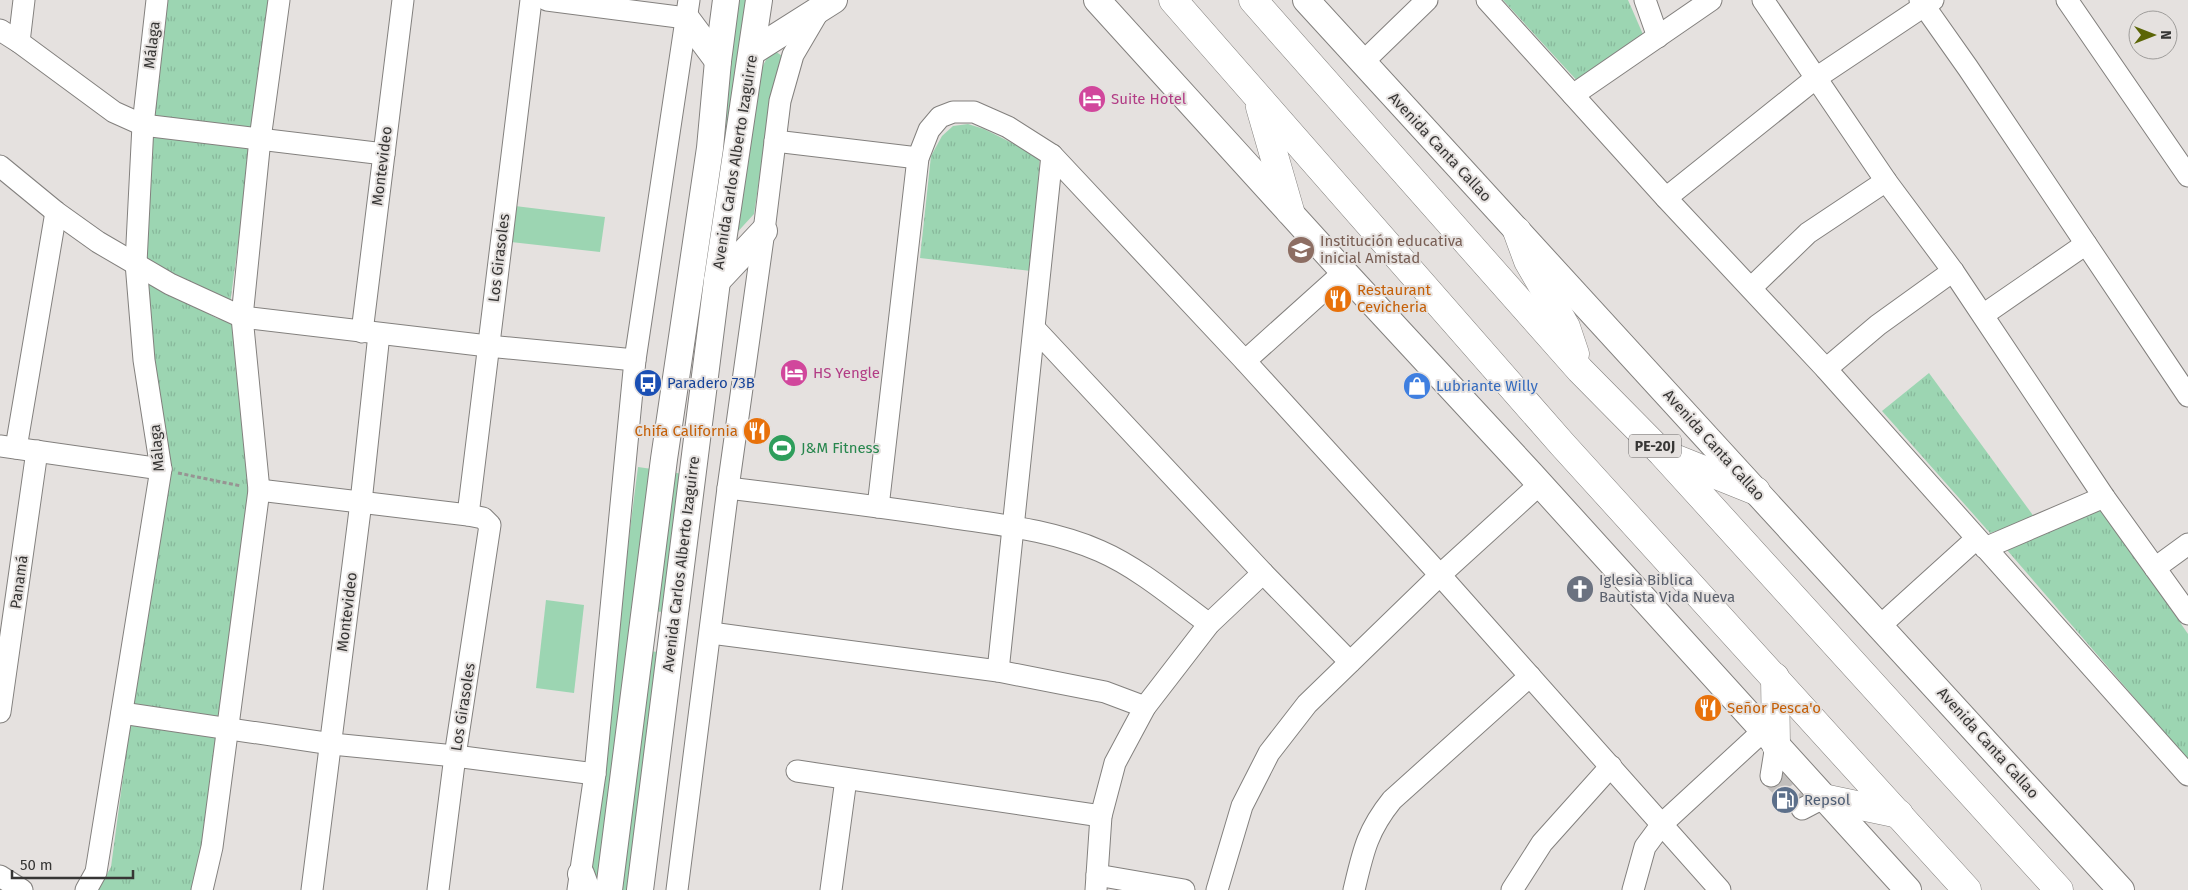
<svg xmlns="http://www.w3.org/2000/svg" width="2188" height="890" font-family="'Fira Sans',sans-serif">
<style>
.grass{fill:#9cd5b2}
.park{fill:url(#park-tufts)}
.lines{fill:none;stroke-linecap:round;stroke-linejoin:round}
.minor-tunnel{stroke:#c2bfbd;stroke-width:21;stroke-dasharray:21 11;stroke-linecap:butt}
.minor-casing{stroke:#83807e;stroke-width:23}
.major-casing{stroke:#83807e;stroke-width:28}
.highway-casing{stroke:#83807e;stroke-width:29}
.path{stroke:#979493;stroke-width:3;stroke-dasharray:4 2.5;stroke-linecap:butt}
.minor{stroke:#fff;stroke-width:21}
.major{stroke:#fff;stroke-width:26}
.highway{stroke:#fff;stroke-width:28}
.labels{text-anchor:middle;stroke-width:4;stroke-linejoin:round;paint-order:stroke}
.shield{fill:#e5e1df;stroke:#6b6968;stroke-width:1}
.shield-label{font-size:14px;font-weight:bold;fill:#373635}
.street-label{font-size:15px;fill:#373635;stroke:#e5e1df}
.hotel-label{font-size:15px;fill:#b23c85;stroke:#e5e1df;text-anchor:start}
.education-label{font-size:15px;fill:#785e54;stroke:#e5e1df;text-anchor:start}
.food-label{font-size:15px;fill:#c56008;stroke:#e5e1df;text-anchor:start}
.transit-label{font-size:15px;fill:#164399;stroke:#e5e1df;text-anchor:start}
.shop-label{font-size:15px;fill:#366cbe;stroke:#e5e1df;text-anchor:start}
.leisure-label{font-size:15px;fill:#27864d;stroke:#e5e1df;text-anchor:start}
.worship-label{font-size:15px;fill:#5b616d;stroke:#e5e1df;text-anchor:start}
.service-label{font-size:15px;fill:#4e5e75;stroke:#e5e1df;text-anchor:start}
</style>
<defs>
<pattern id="park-tufts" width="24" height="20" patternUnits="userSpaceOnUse" patternTransform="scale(1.25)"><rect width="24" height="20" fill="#9cd5b2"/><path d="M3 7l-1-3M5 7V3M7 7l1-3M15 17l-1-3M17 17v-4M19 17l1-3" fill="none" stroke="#87b79a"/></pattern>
</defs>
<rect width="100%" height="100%" fill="#e5e1df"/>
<g class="grass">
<path d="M737,0H752L726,147L720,138Z"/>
<path d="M772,49L785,58L770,106L754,214L732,238L748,93Z"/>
<path d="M515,206L605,217L600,252L511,242Z"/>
<path d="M638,467L652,469L599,890L584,887Z"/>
<path d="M672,472L682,474L663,612L653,611Z"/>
<path d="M546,600L584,605L574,693L536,688Z"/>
<path d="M647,651L659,652L627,890H615Z"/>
</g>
<g class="park">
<path d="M163,0H272L255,131L148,119Z"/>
<path d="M1503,0H1628L1645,39L1581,85Z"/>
<path d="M968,124L984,129L1040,157L1031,271L920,258L931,156L942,136L953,126Z"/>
<path d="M147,136L251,147L230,304L145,260Z"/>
<path d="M142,275L216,318L236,323L252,477L219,721L132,709L167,481Z"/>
<path d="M1929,373L2035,518L1990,533L1882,411Z"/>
<path d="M2101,507L2188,634V760L2007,550Z"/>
<path d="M130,725L217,737L204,841L192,890H98L111,867Z"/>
</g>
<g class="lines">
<path class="minor-tunnel" d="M1771,776L1802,809"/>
<defs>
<g id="minor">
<path d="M547,0L686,18"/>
<path d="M1487,0L1666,198L1826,369L2188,775"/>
<path d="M1645,0L1658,37"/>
<path d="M1763,0L1886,181L1953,271L2104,497L2188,614"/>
<path d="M1920,0L1968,68L2188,396"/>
<path d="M2067,0L2188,176"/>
<path d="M0,30L19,42L114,112L143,125L384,154"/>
<path d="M19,42L24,0"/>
<path d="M1362,63L1427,0"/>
<path d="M1573,95L1711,0"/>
<path d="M775,141L918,158"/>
<path d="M0,166L56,212L98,242L170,284L242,317L488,346L635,360"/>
<path d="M1666,198L1816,78L1933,0"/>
<path d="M1751,288L1808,233L1886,181"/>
<path d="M1983,315L2086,244"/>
<path d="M1035,329L1263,573L1350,662"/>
<path d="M362,332L403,0"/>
<path d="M1245,361L1344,272"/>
<path d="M1826,369L1878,325L1953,271"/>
<path d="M0,446L161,469"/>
<path d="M16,448L56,212"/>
<path d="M728,488C802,497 875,506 949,517C1000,525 1052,530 1100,551C1139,568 1175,599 1209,624"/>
<path d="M259,490L468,515L483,518L490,525L455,756L438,890"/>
<path d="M878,507L918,158L929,130L940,117L953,112H974L1008,127L1052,155L1245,361L1440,575L1720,890"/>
<path d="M468,515L531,0"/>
<path d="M1985,548L2104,497"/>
<path d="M2155,568L2188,544"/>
<path d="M1881,625L1976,539"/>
<path d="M711,633L998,671L1105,692L1145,707"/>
<path d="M998,671L1052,155"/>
<path d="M0,712L37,451"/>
<path d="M122,713L332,744L455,756L595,774"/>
<path d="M797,771L1101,816"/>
<path d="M1771,776L1776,745"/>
<path d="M1802,809L1823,798"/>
<path d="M1097,875L1184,890"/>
<path d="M0,876L22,890"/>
<path d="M86,890L96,872L161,469L144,360L136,263L143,125L157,0"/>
<path d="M202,890L212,847L259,490L242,317L260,139L279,0"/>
<path d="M312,890L361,502L379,334"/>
<path d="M578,890L595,774L635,360L689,0"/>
<path d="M677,890L728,488L764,231L780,101L793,55L820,9"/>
<path d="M831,890L846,779"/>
<path d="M1096,890L1101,816L1115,763L1145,707L1209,624L1263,573"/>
<path d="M1217,890L1242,806L1269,753L1307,704L1440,575L1540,484"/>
<path d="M1354,890C1363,852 1367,831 1392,800L1530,676"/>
<path d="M1512,890L1542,843L1611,766"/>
<path d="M1633,890L1645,847L1662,824L1763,731"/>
</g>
<g id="major">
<path d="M1097,0L1344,272L1530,473L1908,890"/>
<path d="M1306,0L2121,890"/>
<path d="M686,18L718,61"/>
<path d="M752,52L834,0"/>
<path d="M717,281L764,231"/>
<path d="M581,874L587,890"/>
<path d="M609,890L664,459L710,148L718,61L726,0"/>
<path d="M640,890L717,281L759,0"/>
</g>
<g id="highway">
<path d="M1173,0L1562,444L1967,890"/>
<path d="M1253,0L1580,370L1662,453L2059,890"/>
<path d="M1260,107L1290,211"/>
<path d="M1517,231L1528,261L1566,327L1575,354"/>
<path d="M1669,456L1756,491"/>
<path d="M1775,677L1776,745"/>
<path d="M1823,798L1899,814"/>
</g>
</defs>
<use href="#minor" class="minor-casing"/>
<use href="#major" class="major-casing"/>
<use href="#highway" class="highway-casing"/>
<path class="path" d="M178,473L241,486"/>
<use href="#minor" class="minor"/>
<use href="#major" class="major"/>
<use href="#highway" class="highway"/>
</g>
<defs>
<symbol id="hotel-disc" viewBox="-11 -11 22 22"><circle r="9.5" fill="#d1479c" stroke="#e5e1df"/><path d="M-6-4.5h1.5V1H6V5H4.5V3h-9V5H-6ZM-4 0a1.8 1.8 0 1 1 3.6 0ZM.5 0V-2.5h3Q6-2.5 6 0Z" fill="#fff"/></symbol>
<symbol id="school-disc" viewBox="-11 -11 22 22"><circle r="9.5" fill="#8d6e63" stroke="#e5e1df"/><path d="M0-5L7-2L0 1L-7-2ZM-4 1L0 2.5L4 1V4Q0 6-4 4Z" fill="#fff"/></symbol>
<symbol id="restaurant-disc" viewBox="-11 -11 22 22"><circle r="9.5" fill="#e8710a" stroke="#e5e1df"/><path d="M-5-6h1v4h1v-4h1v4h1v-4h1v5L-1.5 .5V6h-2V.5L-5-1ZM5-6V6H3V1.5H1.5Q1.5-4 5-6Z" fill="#fff"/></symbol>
<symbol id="bus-disc" viewBox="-11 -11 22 22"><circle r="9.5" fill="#1a4fb4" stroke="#e5e1df"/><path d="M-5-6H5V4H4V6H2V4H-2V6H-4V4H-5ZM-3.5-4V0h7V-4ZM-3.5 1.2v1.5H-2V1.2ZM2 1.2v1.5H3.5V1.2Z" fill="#fff"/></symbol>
<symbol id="shop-disc" viewBox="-11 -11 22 22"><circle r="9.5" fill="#3f7fe0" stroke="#e5e1df"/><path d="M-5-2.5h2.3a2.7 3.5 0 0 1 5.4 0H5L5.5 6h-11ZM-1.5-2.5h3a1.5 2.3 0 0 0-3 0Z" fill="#fff"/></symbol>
<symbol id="stadium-disc" viewBox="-11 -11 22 22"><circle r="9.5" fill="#2e9e5b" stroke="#e5e1df"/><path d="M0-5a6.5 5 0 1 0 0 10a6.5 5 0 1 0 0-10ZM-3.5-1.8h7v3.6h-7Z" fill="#fff"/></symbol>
<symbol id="church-disc" viewBox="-11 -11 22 22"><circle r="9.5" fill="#6b7280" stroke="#e5e1df"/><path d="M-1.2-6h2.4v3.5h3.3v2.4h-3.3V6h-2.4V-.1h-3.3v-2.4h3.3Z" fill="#fff"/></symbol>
<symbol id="fuel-disc" viewBox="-11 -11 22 22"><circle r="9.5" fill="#5c6f8a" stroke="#e5e1df"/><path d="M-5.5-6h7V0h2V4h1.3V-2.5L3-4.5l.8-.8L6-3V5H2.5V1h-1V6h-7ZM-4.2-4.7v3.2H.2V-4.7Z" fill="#fff"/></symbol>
</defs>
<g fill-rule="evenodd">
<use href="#hotel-disc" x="1076" y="83" width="32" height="32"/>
<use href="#school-disc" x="1285" y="234" width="32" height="32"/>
<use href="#restaurant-disc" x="1322" y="283" width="32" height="32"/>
<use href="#hotel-disc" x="778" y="357" width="32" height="32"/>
<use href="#bus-disc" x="632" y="367" width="32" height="32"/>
<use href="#shop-disc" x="1401" y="370" width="32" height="32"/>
<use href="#restaurant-disc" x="741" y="415" width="32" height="32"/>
<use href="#stadium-disc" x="766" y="432" width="32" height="32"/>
<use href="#church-disc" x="1564" y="573" width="32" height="32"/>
<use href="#restaurant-disc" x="1692" y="692" width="32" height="32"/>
<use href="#fuel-disc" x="1769" y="784" width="32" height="32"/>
</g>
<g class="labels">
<rect class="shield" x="1629" y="434.5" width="52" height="23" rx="4"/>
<g class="shield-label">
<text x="1655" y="451">PE-20J</text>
</g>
<g class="street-label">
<text transform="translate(152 45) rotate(-83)" y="5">Málaga</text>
<text transform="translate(1440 147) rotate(47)" y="5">Avenida Canta Callao</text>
<text transform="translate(735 162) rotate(-81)" y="5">Avenida Carlos Alberto Izaguirre</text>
<text transform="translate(382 166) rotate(-83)" y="5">Montevideo</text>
<text transform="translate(499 258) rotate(-83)" y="5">Los Girasoles</text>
<text transform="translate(1714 445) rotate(48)" y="5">Avenida Canta Callao</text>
<text transform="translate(157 448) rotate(-95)" y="5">Málaga</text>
<text transform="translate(681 564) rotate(-83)" y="5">Avenida Carlos Alberto Izaguirre</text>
<text transform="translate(19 582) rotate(-82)" y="5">Panamá</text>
<text transform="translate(347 612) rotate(-83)" y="5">Montevideo</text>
<text transform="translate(463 707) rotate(-81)" y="5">Los Girasoles</text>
<text transform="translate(1988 743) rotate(48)" y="5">Avenida Canta Callao</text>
</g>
<g class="hotel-label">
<text x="1111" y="104">Suite Hotel</text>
<text x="813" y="378">HS Yengle</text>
</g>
<g class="education-label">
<text x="1320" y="246">Institución educativa<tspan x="1320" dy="17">inicial Amistad</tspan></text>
</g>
<g class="food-label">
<text x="1357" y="295">Restaurant<tspan x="1357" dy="17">Cevicheria</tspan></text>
<text x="738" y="436" text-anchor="end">Chifa California</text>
<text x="1727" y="713">Señor Pesca'o</text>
</g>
<g class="transit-label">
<text x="667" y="388">Paradero 73B</text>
</g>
<g class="shop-label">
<text x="1436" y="391">Lubriante Willy</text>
</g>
<g class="leisure-label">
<text x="801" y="453">J&amp;M Fitness</text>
</g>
<g class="worship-label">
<text x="1599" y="585">Iglesia Biblica<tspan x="1599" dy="17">Bautista Vida Nueva</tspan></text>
</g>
<g class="service-label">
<text x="1804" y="805">Repsol</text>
</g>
</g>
<g transform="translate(2153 35) rotate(90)"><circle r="24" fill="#e5e1df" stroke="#9f9d9b"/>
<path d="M0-4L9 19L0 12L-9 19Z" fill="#5b6506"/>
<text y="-8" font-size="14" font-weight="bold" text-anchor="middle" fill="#373635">N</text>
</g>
<path d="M12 870v8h121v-8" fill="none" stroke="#373635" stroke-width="2.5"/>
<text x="20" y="870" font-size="15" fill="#373635" stroke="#e5e1df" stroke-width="4" paint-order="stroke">50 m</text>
</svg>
